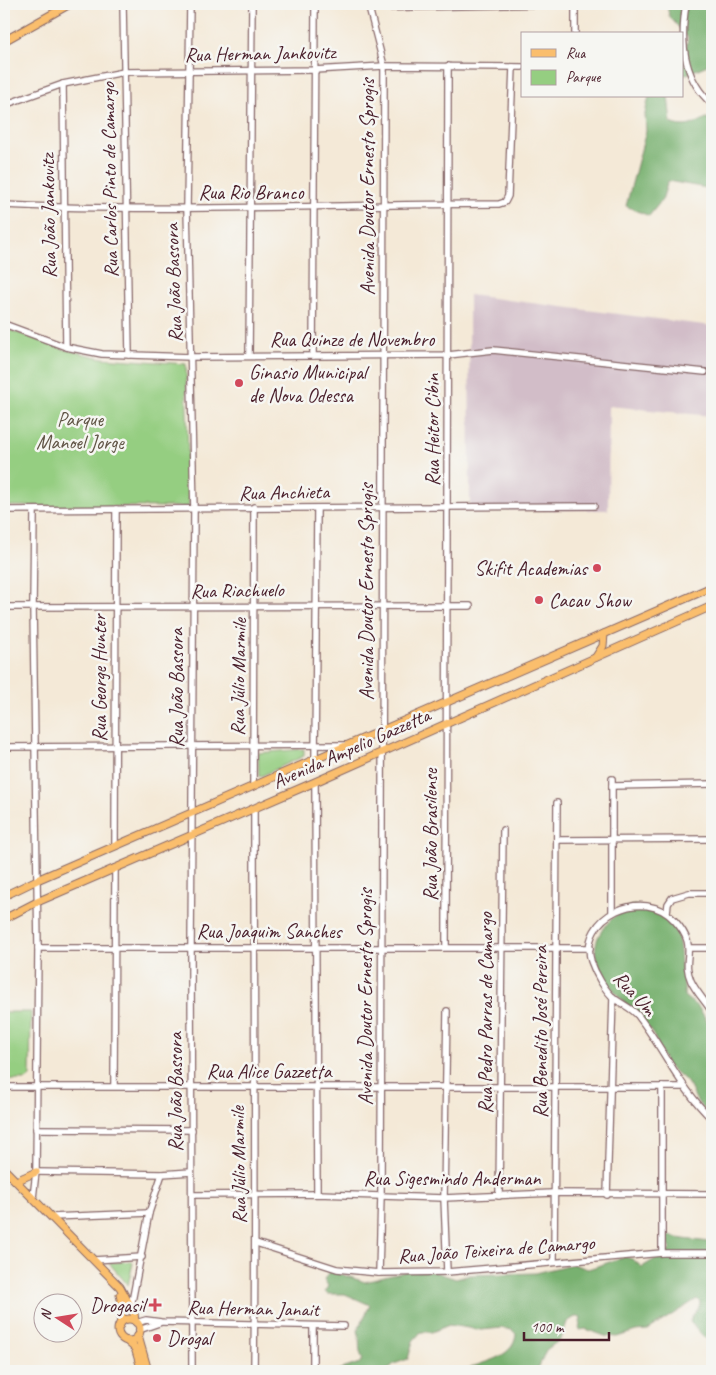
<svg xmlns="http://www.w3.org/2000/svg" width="716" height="1375" font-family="Caveat,sans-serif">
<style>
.industrial{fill:#d2bdc8}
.green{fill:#95ce81;stroke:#707656}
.forest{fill:#78b16f;stroke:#61684d}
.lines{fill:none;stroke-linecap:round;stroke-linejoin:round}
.minor-casing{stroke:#866667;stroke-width:8}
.major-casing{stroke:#866667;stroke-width:9}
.minor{stroke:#fff;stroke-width:5.5}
.major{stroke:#fabe6d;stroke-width:7}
.poi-dot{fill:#d1495b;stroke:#f6f6f2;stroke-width:2}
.labels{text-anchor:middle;stroke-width:5;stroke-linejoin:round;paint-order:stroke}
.street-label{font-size:20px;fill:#4a1f2b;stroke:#f6f6f2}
.poi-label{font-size:20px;fill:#4a1f2b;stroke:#f6f6f2;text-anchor:start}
.park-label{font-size:20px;fill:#605445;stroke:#f6f6f2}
</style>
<rect width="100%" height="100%" fill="#f6f6f2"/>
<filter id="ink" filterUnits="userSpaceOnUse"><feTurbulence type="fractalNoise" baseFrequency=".02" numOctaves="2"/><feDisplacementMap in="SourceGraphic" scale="10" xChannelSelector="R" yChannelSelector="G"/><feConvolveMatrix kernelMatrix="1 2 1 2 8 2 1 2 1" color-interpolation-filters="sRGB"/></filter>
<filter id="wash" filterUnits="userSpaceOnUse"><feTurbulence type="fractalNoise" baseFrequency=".0096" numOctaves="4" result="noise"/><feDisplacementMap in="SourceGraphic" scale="20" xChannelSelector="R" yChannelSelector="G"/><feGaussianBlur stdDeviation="1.12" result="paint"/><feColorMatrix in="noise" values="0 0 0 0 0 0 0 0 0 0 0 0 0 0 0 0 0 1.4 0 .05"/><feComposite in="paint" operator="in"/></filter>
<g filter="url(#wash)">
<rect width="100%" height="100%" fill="#f4e9d7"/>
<path class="industrial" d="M469,295L712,326V416L609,406L608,510H470Z"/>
<g class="green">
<path d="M4,328L63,349L102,358L186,364L189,507L4,506Z"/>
<path d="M304,749V756L259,777L258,753Z"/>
<path d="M4,1012H31L30,1077L26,1080H4Z"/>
<path d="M131,1261L133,1263L128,1285L109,1263Z"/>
</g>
<g class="forest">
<path d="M667,4H712V63L682,76V51L686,48L688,38L669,16Z"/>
<path d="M649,96H668L671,123C684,129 694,125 706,118L712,119V189L668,181L662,200L649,216L626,206L646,131L645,114Z"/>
<path d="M633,905C675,915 679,924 681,965C682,976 685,985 684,996L699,1008L711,1027L708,1033L712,1035V1117C707,1110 703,1109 699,1104C694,1098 692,1088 686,1081C681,1075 673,1072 668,1066C661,1057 657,1037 647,1026C625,1000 573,963 606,925C615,915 621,910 633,905Z"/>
<path d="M668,1235C683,1241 697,1239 712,1243V1342L707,1340L690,1322C691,1314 700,1310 700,1302L697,1299L648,1330L636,1331L617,1337L605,1336L586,1329L579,1330L581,1317H575L567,1322L561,1339L546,1350L537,1371H463C480,1361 514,1360 516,1334L512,1330L502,1328L481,1330L449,1325L432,1332H421L413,1341L408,1359L394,1364L386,1371H336L360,1363L363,1359C357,1349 361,1341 358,1330L370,1305L345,1294H327L325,1291L328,1286L324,1279L331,1271L365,1282L408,1271L435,1272L456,1279L470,1275L536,1273L572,1264L588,1269L625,1257L632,1259L642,1267L670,1250V1247L665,1240Z"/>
</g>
</g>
<g filter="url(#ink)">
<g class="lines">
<defs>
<g id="minor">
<path d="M123,4L129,355"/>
<path d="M190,4L187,208L194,510L191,948L192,1371"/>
<path d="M368,4L384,66L381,1195L379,1273"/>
<path d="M575,4V34"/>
<path d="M686,4C680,40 682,78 712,104"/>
<path d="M371,8L547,4"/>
<path d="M63,84L66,347"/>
<path d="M4,105L63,84L124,72L314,70L384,66L522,67"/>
<path d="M4,205C169,213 334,204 499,204L505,202L508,196L513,67"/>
<path d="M4,324L66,347L102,354L191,357L448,355L493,350L705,372"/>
<path d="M249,355L252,4"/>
<path d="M313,356L315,4"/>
<path d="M4,510L594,506"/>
<path d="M4,607L470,606"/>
<path d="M4,747L347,745"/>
<path d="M315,760L317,508"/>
<path d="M612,779V913"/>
<path d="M315,782L317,1194"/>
<path d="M253,786L254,507"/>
<path d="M612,786L712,784"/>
<path d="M254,809C254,996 256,1184 254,1371"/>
<path d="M557,840L712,839"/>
<path d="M115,846L116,509"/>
<path d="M667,912L668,904L672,898L689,893H712"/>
<path d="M446,947L448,66"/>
<path d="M38,948H590"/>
<path d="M690,948H712"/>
<path d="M447,1011L444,1198L447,1272"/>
<path d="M712,1012C706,1002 696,992 691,981C680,956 700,949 675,921C644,885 578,917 591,961C595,973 605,991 615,999C623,1005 634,1009 639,1017C665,1051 681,1090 712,1119"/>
<path d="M114,1086L115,868"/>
<path d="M4,1087H683"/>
<path d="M662,1087V1253"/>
<path d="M36,1129L192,1130"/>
<path d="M36,1172L162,1174L191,1172"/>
<path d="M192,1195L317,1194L444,1198L553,1193L712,1194"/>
<path d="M607,1195L613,997"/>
<path d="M499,1196L503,830"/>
<path d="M33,1198L36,1172L38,948L33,607L34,511"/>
<path d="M52,1217L149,1213"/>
<path d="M256,1243L337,1269L379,1273L447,1272L662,1253H712"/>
<path d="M94,1260L142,1257"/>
<path d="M554,1261L557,803"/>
<path d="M131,1307L149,1213L162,1174"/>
<path d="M136,1323L146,1320L161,1322L344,1326"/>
<path d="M139,1330L159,1323"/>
<path d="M313,1371V1326"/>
</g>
<g id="major">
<path d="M4,41L70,4"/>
<path d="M596,657L603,646L604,634"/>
<path d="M4,896L37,880L712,587"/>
<path d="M4,919L37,902L315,782L712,606"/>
<path d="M4,1169L120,1287L134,1313L135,1321"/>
<path d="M16,1181L36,1172"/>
<circle cx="129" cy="1330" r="11"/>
<path d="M120,1325L123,1307L120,1295"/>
<path d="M138,1336L148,1371"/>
<path d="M127,1341L135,1348L142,1371"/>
</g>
</defs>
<use href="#minor" class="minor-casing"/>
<use href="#major" class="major-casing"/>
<use href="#minor" class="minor"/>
<use href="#major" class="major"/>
</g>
</g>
<g class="poi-dot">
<circle cx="239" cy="383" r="5"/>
<circle cx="597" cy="568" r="5"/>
<circle cx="539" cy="600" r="5"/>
<path d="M152.5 1297.5h5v5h5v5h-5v5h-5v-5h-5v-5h5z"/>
<circle cx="157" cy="1338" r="5"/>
</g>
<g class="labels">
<g class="street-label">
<text transform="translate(260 53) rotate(-1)" y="7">Rua Herman Jankovitz</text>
<text transform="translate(109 180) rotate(-91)" y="7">Rua Carlos Pinto de Camargo</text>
<text transform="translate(367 187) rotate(-90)" y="7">Avenida Doutor Ernesto Sprogis</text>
<text x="251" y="199">Rua Rio Branco</text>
<text transform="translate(48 216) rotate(-91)" y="7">Rua João Jankovitz</text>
<text transform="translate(173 283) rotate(-92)" y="7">Rua João Bassora</text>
<text x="352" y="346">Rua Quinze de Novembro</text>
<text transform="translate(432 430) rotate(-90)" y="7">Rua Heitor Cibin</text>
<text transform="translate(284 492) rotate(-1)" y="7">Rua Anchieta</text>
<text transform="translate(237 590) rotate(-1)" y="7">Rua Riachuelo</text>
<text transform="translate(366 592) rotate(-90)" y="7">Avenida Doutor Ernesto Sprogis</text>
<text transform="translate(238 677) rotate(-89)" y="7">Rua Júlio Marmile</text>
<text transform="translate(99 678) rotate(-90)" y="7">Rua George Hunter</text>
<text transform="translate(176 688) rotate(-90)" y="7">Rua João Bassora</text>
<text transform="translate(351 748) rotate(-24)" y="7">Avenida Ampelio Gazzetta</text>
<text transform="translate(430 835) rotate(-90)" y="7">Rua João Brasilense</text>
<text x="269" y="938">Rua Joaquim Sanches</text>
<text transform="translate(635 993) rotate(47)" y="7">Rua Um</text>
<text transform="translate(365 997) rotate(-90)" y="7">Avenida Doutor Ernesto Sprogis</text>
<text transform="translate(485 1013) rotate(-90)" y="7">Rua Pedro Parras de Camargo</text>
<text transform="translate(540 1032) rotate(-90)" y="7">Rua Benedito José Pereira</text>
<text x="269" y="1078">Rua Alice Gazzetta</text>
<text transform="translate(175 1092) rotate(-90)" y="7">Rua João Bassora</text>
<text transform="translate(238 1165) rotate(-91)" y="7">Rua Júlio Marmile</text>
<text x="452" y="1185">Rua Sigesmindo Anderman</text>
<text transform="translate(496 1249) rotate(-4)" y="7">Rua João Teixeira de Camargo</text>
<text transform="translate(253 1308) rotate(1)" y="7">Rua Herman Janait</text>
</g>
<g class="poi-label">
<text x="249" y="379">Ginasio Municipal<tspan x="249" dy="23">de Nova Odessa</tspan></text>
<text x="587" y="575" text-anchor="end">Skifit Academias</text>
<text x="549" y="607">Cacau Show</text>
<text x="145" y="1312" text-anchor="end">Drogasil</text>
<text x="167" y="1345">Drogal</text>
</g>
<g class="park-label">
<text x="80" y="426">Parque<tspan x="80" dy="23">Manoel Jorge</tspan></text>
</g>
</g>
<rect width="716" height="1375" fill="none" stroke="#f6f6f2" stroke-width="20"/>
<rect x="521" y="32" width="162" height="65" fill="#f6f6f2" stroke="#b1a0a2"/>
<rect x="531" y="49" width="25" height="8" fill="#fabe6d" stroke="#b1a0a2"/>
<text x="566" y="58" font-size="15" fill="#4a1f2b">Rua</text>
<rect x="531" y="70" width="25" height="15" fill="#95ce81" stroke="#b1a0a2"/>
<text x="566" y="82" font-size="15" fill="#4a1f2b">Parque</text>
<g transform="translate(58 1318) rotate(282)"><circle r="24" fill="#f6f6f2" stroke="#b1a0a2"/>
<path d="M0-4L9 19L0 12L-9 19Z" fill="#d1495b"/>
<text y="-8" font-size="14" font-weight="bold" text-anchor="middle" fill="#4a1f2b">N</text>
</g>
<path d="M524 1332v8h85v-8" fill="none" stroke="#4a1f2b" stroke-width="2.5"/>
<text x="531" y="1332" font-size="15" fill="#4a1f2b" stroke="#f6f6f2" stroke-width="4" paint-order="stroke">100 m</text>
</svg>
